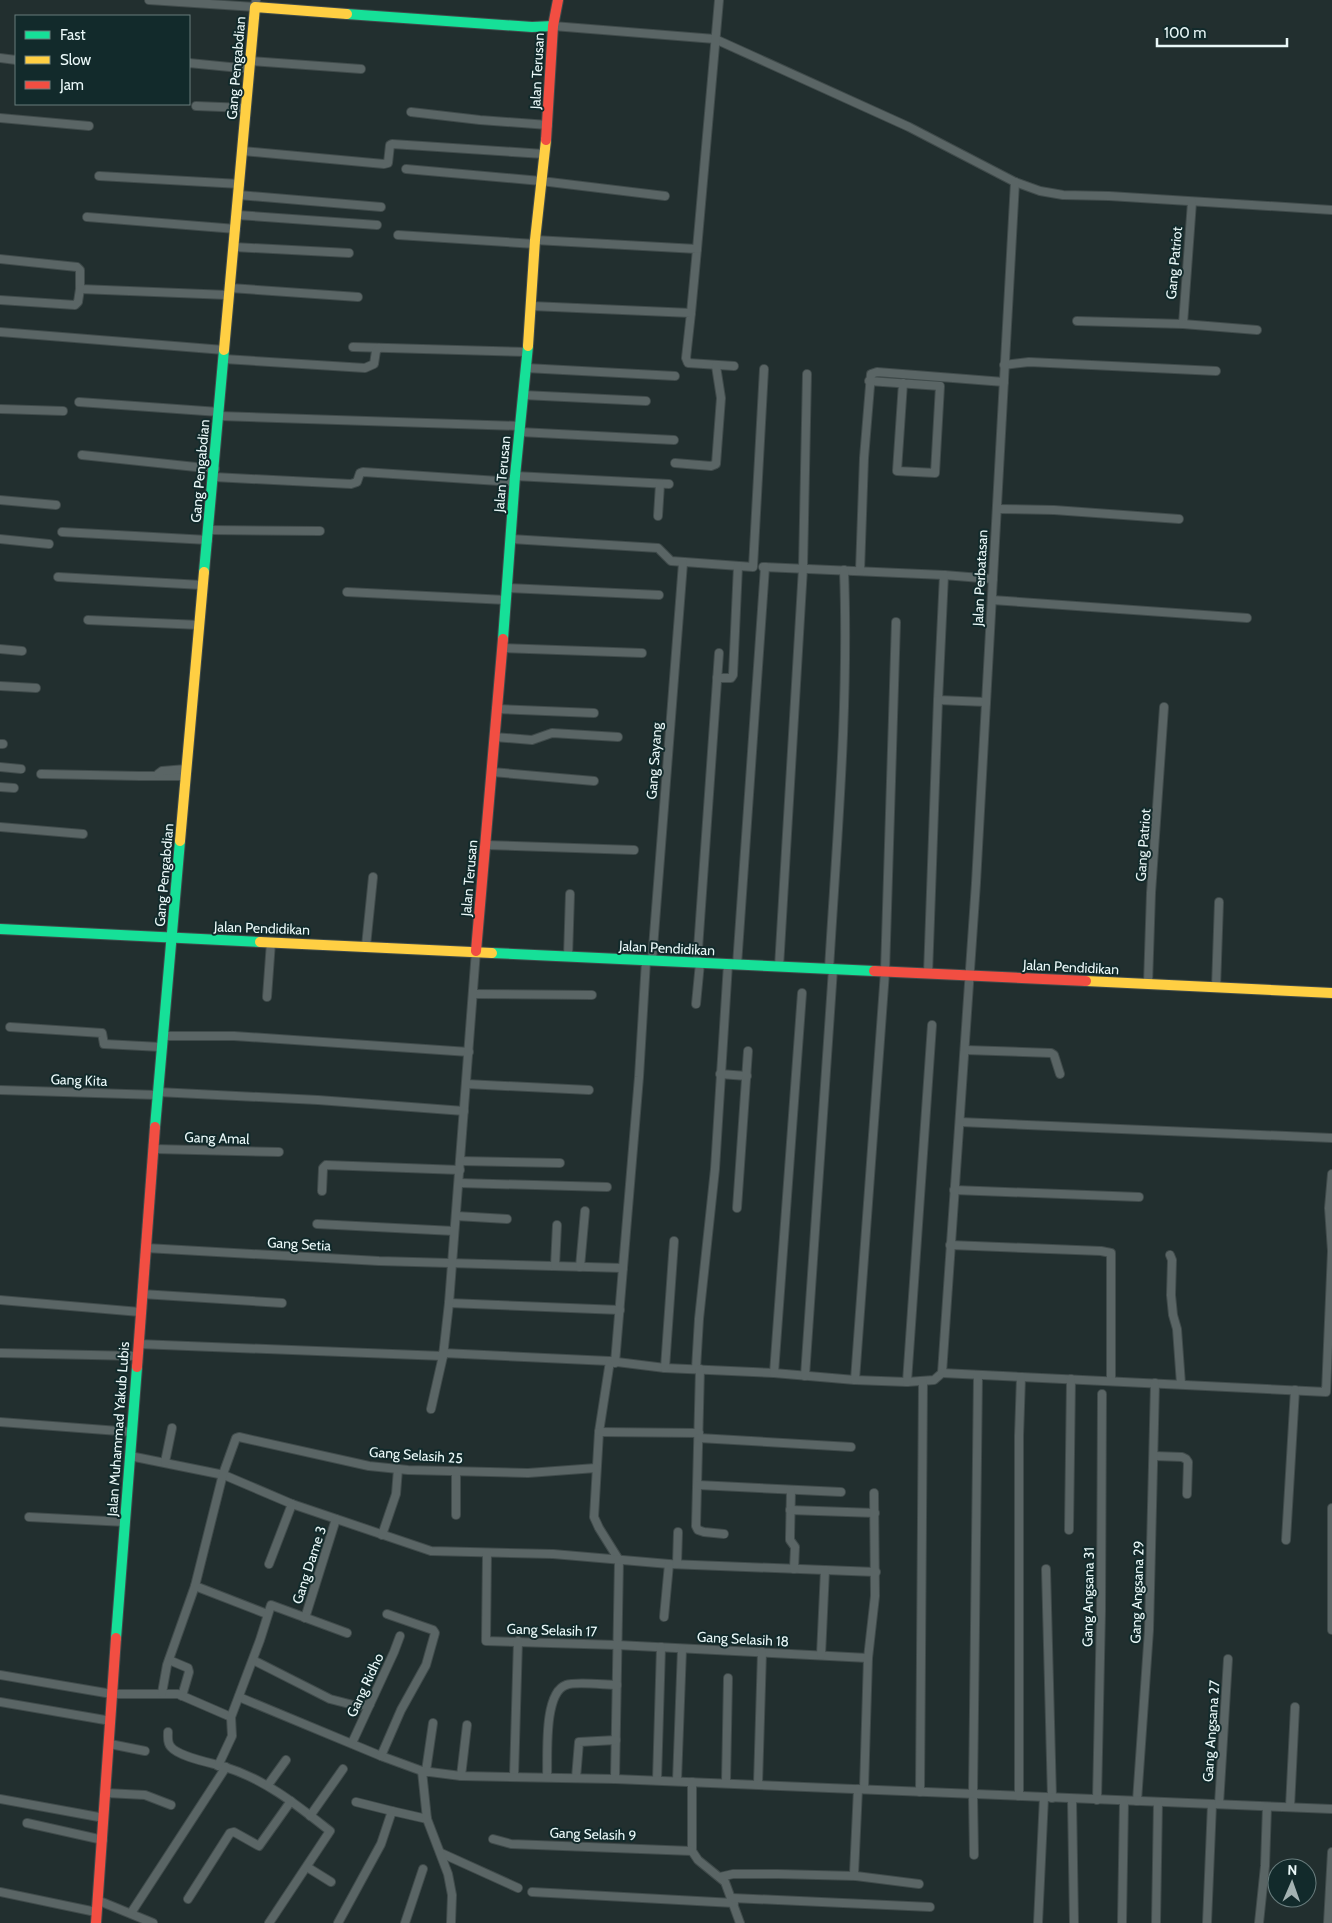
<svg xmlns="http://www.w3.org/2000/svg" width="1332" height="1923" font-family="Cabin,sans-serif">
<style>
.lines{fill:none;stroke-linecap:round;stroke-linejoin:round}
.street-casing{stroke:#404b4b;stroke-width:10}
.fast-casing{stroke:#404b4b;stroke-width:12}
.slow-casing{stroke:#404b4b;stroke-width:12}
.jam-casing{stroke:#404b4b;stroke-width:12}
.street{stroke:#5a6565;stroke-width:8}
.fast{stroke:#16e098;stroke-width:10}
.slow{stroke:#ffcf43;stroke-width:10}
.jam{stroke:#f24e42;stroke-width:10}
.labels{text-anchor:middle;stroke-width:4;stroke-linejoin:round;paint-order:stroke}
.street-label{font-size:14px;fill:#eaf8f8;stroke:#122a2b}
</style>
<rect width="100%" height="100%" fill="#222f2f"/>
<g class="lines">
<defs>
<g id="street">
<path d="M149,0L255,7L256,0"/>
<path d="M553,26L715,39L909,127L1015,182L1040,191L1063,195L1109,196L1332,210"/>
<path d="M0,58L16,60"/>
<path d="M251,61L361,69"/>
<path d="M189,63L250,69"/>
<path d="M196,106L246,108"/>
<path d="M411,112L480,120L548,125"/>
<path d="M0,118L89,126"/>
<path d="M243,151L384,164L388,163L390,145L392,144L544,154"/>
<path d="M406,169L541,181L665,196"/>
<path d="M99,176L240,184"/>
<path d="M239,195L381,207"/>
<path d="M237,215L377,225"/>
<path d="M87,217L236,229"/>
<path d="M398,235L535,244"/>
<path d="M535,240L697,249L691,313"/>
<path d="M234,247L349,253"/>
<path d="M697,249L719,0"/>
<path d="M0,259L77,267L80,270V289L228,295"/>
<path d="M230,288L358,297"/>
<path d="M0,300L75,305L78,302L80,289"/>
<path d="M531,306L691,313L686,358L688,363L734,366"/>
<path d="M1077,321L1183,324L1192,202"/>
<path d="M1183,324L1257,330"/>
<path d="M0,332L224,350"/>
<path d="M353,347L528,352"/>
<path d="M224,359L365,368L374,364L376,351L379,348"/>
<path d="M1004,365L1029,362L1216,371"/>
<path d="M526,368L675,376"/>
<path d="M869,381L940,386L935,473L897,471L903,383"/>
<path d="M523,395L646,401"/>
<path d="M79,402L219,412"/>
<path d="M0,409L63,411"/>
<path d="M219,416L520,426"/>
<path d="M520,432L674,440"/>
<path d="M82,455L215,469"/>
<path d="M675,463L711,466L716,464L721,398L716,366"/>
<path d="M515,476L669,484"/>
<path d="M214,477L351,484L357,482L360,473L363,472L515,482"/>
<path d="M0,500L56,505"/>
<path d="M997,509L1054,510L1179,519"/>
<path d="M658,516L660,484"/>
<path d="M209,530L320,531"/>
<path d="M62,532L208,540"/>
<path d="M0,539L49,544"/>
<path d="M511,539L658,548L671,561L753,567L764,369"/>
<path d="M763,567L944,575L993,579"/>
<path d="M860,571L864,458L871,374L877,372L1004,382"/>
<path d="M944,575L938,700L986,702"/>
<path d="M58,577L202,585"/>
<path d="M507,588L659,595"/>
<path d="M347,592L506,600"/>
<path d="M992,600L1247,618"/>
<path d="M88,620L200,625"/>
<path d="M502,648L642,653"/>
<path d="M0,649L22,651"/>
<path d="M717,678H731L733,675L738,566"/>
<path d="M0,686L36,688"/>
<path d="M496,709L594,713"/>
<path d="M494,737L532,740L552,733L618,737"/>
<path d="M0,744H3"/>
<path d="M0,767L21,769"/>
<path d="M492,772L594,781"/>
<path d="M41,774L140,776H186"/>
<path d="M158,774L162,771L186,769"/>
<path d="M0,787L14,788"/>
<path d="M0,827L83,834"/>
<path d="M485,845L634,850"/>
<path d="M366,946L373,877"/>
<path d="M568,957L570,894"/>
<path d="M652,961L683,563"/>
<path d="M697,963L719,653"/>
<path d="M737,965L765,567"/>
<path d="M779,967L803,568L807,374"/>
<path d="M829,969C837,837 849,703 844,570"/>
<path d="M928,974L938,700"/>
<path d="M1148,984L1151,893L1164,707"/>
<path d="M1216,988L1219,902"/>
<path d="M473,994L592,995"/>
<path d="M267,997L271,942"/>
<path d="M696,1004L700,963"/>
<path d="M10,1027L102,1033L104,1044L161,1047"/>
<path d="M163,1036H234L469,1052"/>
<path d="M965,1050L1051,1053L1054,1055L1060,1074"/>
<path d="M720,1074L747,1076"/>
<path d="M466,1084L589,1090"/>
<path d="M0,1090L158,1095"/>
<path d="M158,1092L318,1100L464,1111"/>
<path d="M960,1122L1332,1138"/>
<path d="M154,1149L279,1152"/>
<path d="M460,1161L560,1163"/>
<path d="M459,1183L607,1187"/>
<path d="M954,1190L1139,1197"/>
<path d="M322,1191L323,1168L326,1165L460,1170"/>
<path d="M737,1208L748,1051"/>
<path d="M456,1216L507,1219"/>
<path d="M317,1224L454,1231"/>
<path d="M950,1245L1101,1251L1111,1253V1381"/>
<path d="M146,1248L379,1261L623,1268"/>
<path d="M1170,1255L1172,1260L1171,1295L1173,1315L1177,1329L1181,1384"/>
<path d="M555,1266L557,1225"/>
<path d="M580,1267L585,1211"/>
<path d="M142,1294L282,1303"/>
<path d="M0,1300L140,1312"/>
<path d="M449,1303L620,1310"/>
<path d="M138,1344L443,1356"/>
<path d="M0,1353L137,1356"/>
<path d="M443,1353L609,1361L665,1368L774,1373L855,1380L907,1382L934,1380L942,1373L976,883L1015,182"/>
<path d="M610,1361L599,1432L594,1517L599,1528L619,1560L615,1779"/>
<path d="M615,1363L639,1077L646,961"/>
<path d="M665,1368L674,1241"/>
<path d="M696,1369L699,1319L715,1169L728,964"/>
<path d="M700,1369L696,1526L698,1530L704,1532L724,1534"/>
<path d="M774,1373L802,993"/>
<path d="M942,1373L1326,1392L1332,1251L1329,1208L1332,1174"/>
<path d="M805,1376L833,969"/>
<path d="M855,1380L885,972L896,622"/>
<path d="M907,1382L932,1025"/>
<path d="M431,1409L443,1356L449,1303L476,951"/>
<path d="M0,1422L132,1432"/>
<path d="M599,1432L699,1433"/>
<path d="M699,1438L851,1447"/>
<path d="M130,1456L224,1475L292,1504L431,1551L553,1554L669,1564L876,1572"/>
<path d="M1154,1456L1182,1457L1186,1459L1188,1462L1187,1494"/>
<path d="M165,1462L172,1428"/>
<path d="M456,1471V1515"/>
<path d="M698,1485L841,1492"/>
<path d="M791,1490L790,1537V1540L795,1547L794,1569"/>
<path d="M1332,1508V1630"/>
<path d="M790,1510L875,1513"/>
<path d="M29,1517L125,1522"/>
<path d="M1069,1530L1071,1379"/>
<path d="M382,1535L396,1494L398,1469"/>
<path d="M1286,1540L1295,1390"/>
<path d="M487,1553L486,1641L617,1645L868,1658"/>
<path d="M269,1564L292,1504"/>
<path d="M677,1564L678,1532"/>
<path d="M1046,1569L1052,1798"/>
<path d="M195,1586L267,1614"/>
<path d="M664,1617L669,1564"/>
<path d="M305,1618L336,1519"/>
<path d="M821,1655L825,1570"/>
<path d="M169,1660L188,1668L189,1672L182,1696"/>
<path d="M253,1660L330,1699L357,1706L370,1704"/>
<path d="M0,1675L112,1694H178L231,1717"/>
<path d="M162,1693L167,1665L195,1586L223,1474L236,1438L239,1437L369,1466L408,1470L528,1473L596,1468"/>
<path d="M239,1697L381,1756L422,1771"/>
<path d="M0,1702L111,1721"/>
<path d="M168,1732C168,1737 167,1743 171,1747C179,1757 212,1763 225,1767C265,1779 298,1806 330,1831L269,1923"/>
<path d="M352,1743L394,1652L400,1636"/>
<path d="M110,1744L145,1751"/>
<path d="M381,1756L401,1710L426,1665L435,1633L433,1630L387,1614"/>
<path d="M218,1766L232,1736L231,1717L260,1640L271,1605L347,1633"/>
<path d="M426,1771L433,1723"/>
<path d="M461,1776L467,1725"/>
<path d="M514,1776L518,1641"/>
<path d="M547,1777C548,1757 543,1693 566,1685C576,1681 605,1685 617,1685"/>
<path d="M576,1778L579,1742L616,1740"/>
<path d="M657,1780L661,1647"/>
<path d="M677,1781L682,1649"/>
<path d="M692,1782V1851L698,1860L725,1882L740,1923"/>
<path d="M726,1783L728,1678"/>
<path d="M758,1784L762,1652"/>
<path d="M268,1785L286,1760"/>
<path d="M864,1789L868,1658L875,1596L874,1493"/>
<path d="M920,1792L923,1382"/>
<path d="M106,1793L145,1795L171,1805"/>
<path d="M1019,1796V1436L1021,1377"/>
<path d="M0,1799L104,1818"/>
<path d="M1072,1799L1074,1923"/>
<path d="M1097,1800L1101,1611L1102,1394"/>
<path d="M1137,1801L1149,1630L1155,1383"/>
<path d="M356,1802L392,1811"/>
<path d="M1219,1804L1228,1659"/>
<path d="M1290,1807L1295,1707"/>
<path d="M310,1816L343,1769"/>
<path d="M27,1823L103,1840"/>
<path d="M493,1839L511,1844L692,1851"/>
<path d="M441,1853L518,1888"/>
<path d="M974,1855L973,1794L978,1375"/>
<path d="M307,1867L331,1882"/>
<path d="M856,1876L854,1874L858,1789"/>
<path d="M720,1877L733,1874H778L856,1876L919,1884"/>
<path d="M0,1892L96,1912"/>
<path d="M532,1892L734,1903"/>
<path d="M732,1898L930,1907"/>
<path d="M188,1899L230,1833L234,1832L259,1846L291,1801"/>
<path d="M97,1900L153,1923"/>
<path d="M131,1913L226,1767"/>
<path d="M338,1923L381,1844L392,1811L427,1819"/>
<path d="M405,1923L423,1869"/>
<path d="M451,1923L452,1895L448,1874L427,1819L422,1771L461,1776L615,1779L1332,1809"/>
<path d="M1038,1923L1044,1797"/>
<path d="M1122,1923L1124,1801"/>
<path d="M1156,1923L1158,1802"/>
<path d="M1207,1923L1212,1804"/>
<path d="M1259,1923L1265,1866L1267,1807"/>
<path d="M1328,1923L1332,1852"/>
</g>
<g id="fast">
<path d="M347,14L532,27L553,26"/>
<path d="M204,572L224,350"/>
<path d="M503,639L515,476L528,346"/>
<path d="M0,929L260,942"/>
<path d="M492,953L874,971"/>
<path d="M155,1127L180,841"/>
<path d="M116,1638L137,1367"/>
</g>
<g id="slow">
<path d="M528,346L535,240L546,140"/>
<path d="M224,350L255,7L347,14"/>
<path d="M180,841L204,572"/>
<path d="M260,942L492,953"/>
<path d="M1086,981L1332,993"/>
</g>
<g id="jam">
<path d="M546,140L553,26L558,0"/>
<path d="M476,951L503,639"/>
<path d="M874,971L1086,981"/>
<path d="M137,1367L155,1127"/>
<path d="M96,1923L116,1638"/>
</g>
</defs>
<use href="#street" class="street-casing"/>
<use href="#fast" class="fast-casing"/>
<use href="#slow" class="slow-casing"/>
<use href="#jam" class="jam-casing"/>
<use href="#street" class="street"/>
<use href="#fast" class="fast"/>
<use href="#slow" class="slow"/>
<use href="#jam" class="jam"/>
</g>
<g class="labels">
<g class="street-label">
<text transform="translate(236 68) rotate(-85)" y="5">Gang Pengabdian</text>
<text transform="translate(537 71) rotate(-87)" y="5">Jalan Terusan</text>
<text transform="translate(1174 263) rotate(-85)" y="5">Gang Patriot</text>
<text transform="translate(200 471) rotate(-85)" y="5">Gang Pengabdian</text>
<text transform="translate(502 474) rotate(-85)" y="5">Jalan Terusan</text>
<text transform="translate(980 578) rotate(-87)" y="5">Jalan Perbatasan</text>
<text transform="translate(654 761) rotate(-86)" y="5">Gang Sayang</text>
<text transform="translate(1143 845) rotate(-86)" y="5">Gang Patriot</text>
<text transform="translate(164 875) rotate(-85)" y="5">Gang Pengabdian</text>
<text transform="translate(469 878) rotate(-85)" y="5">Jalan Terusan</text>
<text transform="translate(262 928) rotate(2)" y="5">Jalan Pendidikan</text>
<text transform="translate(667 948) rotate(3)" y="5">Jalan Pendidikan</text>
<text transform="translate(1071 967) rotate(3)" y="5">Jalan Pendidikan</text>
<text transform="translate(79 1080) rotate(2)" y="5">Gang Kita</text>
<text transform="translate(217 1138) rotate(2)" y="5">Gang Amal</text>
<text transform="translate(299 1244) rotate(3)" y="5">Gang Setia</text>
<text transform="translate(118 1429) rotate(-86)" y="5">Jalan Muhammad Yakub Lubis</text>
<text transform="translate(416 1455) rotate(4)" y="5">Gang Selasih 25</text>
<text transform="translate(309 1565) rotate(-72)" y="5">Gang Dame 3</text>
<text transform="translate(1137 1592) rotate(-88)" y="5">Gang Angsana 29</text>
<text transform="translate(1088 1597) rotate(-89)" y="5">Gang Angsana 31</text>
<text transform="translate(552 1630) rotate(2)" y="5">Gang Selasih 17</text>
<text transform="translate(743 1639) rotate(3)" y="5">Gang Selasih 18</text>
<text transform="translate(365 1685) rotate(-65)" y="5">Gang Ridho</text>
<text transform="translate(1211 1731) rotate(-86)" y="5">Gang Angsana 27</text>
<text transform="translate(593 1834) rotate(2)" y="5">Gang Selasih 9</text>
</g>
</g>
<rect x="15" y="15" width="175" height="90" fill="#122a2b" stroke="#687c7d"/>
<rect x="25" y="31" width="25" height="8" fill="#16e098" stroke="#687c7d"/>
<text x="60" y="40" font-size="15" fill="#eaf8f8">Fast</text>
<rect x="25" y="56" width="25" height="8" fill="#ffcf43" stroke="#687c7d"/>
<text x="60" y="65" font-size="15" fill="#eaf8f8">Slow</text>
<rect x="25" y="81" width="25" height="8" fill="#f24e42" stroke="#687c7d"/>
<text x="60" y="90" font-size="15" fill="#eaf8f8">Jam</text>
<g transform="translate(1292 1883) rotate(2)"><circle r="24" fill="#122a2b" stroke="#687c7d"/>
<path d="M0-4L9 19L0 12L-9 19Z" fill="#a4b2b2"/>
<text y="-8" font-size="14" font-weight="bold" text-anchor="middle" fill="#eaf8f8">N</text>
</g>
<path d="M1157 38v8h130v-8" fill="none" stroke="#eaf8f8" stroke-width="2.5"/>
<text x="1164" y="38" font-size="15" fill="#eaf8f8" stroke="#122a2b" stroke-width="4" paint-order="stroke">100 m</text>
</svg>
